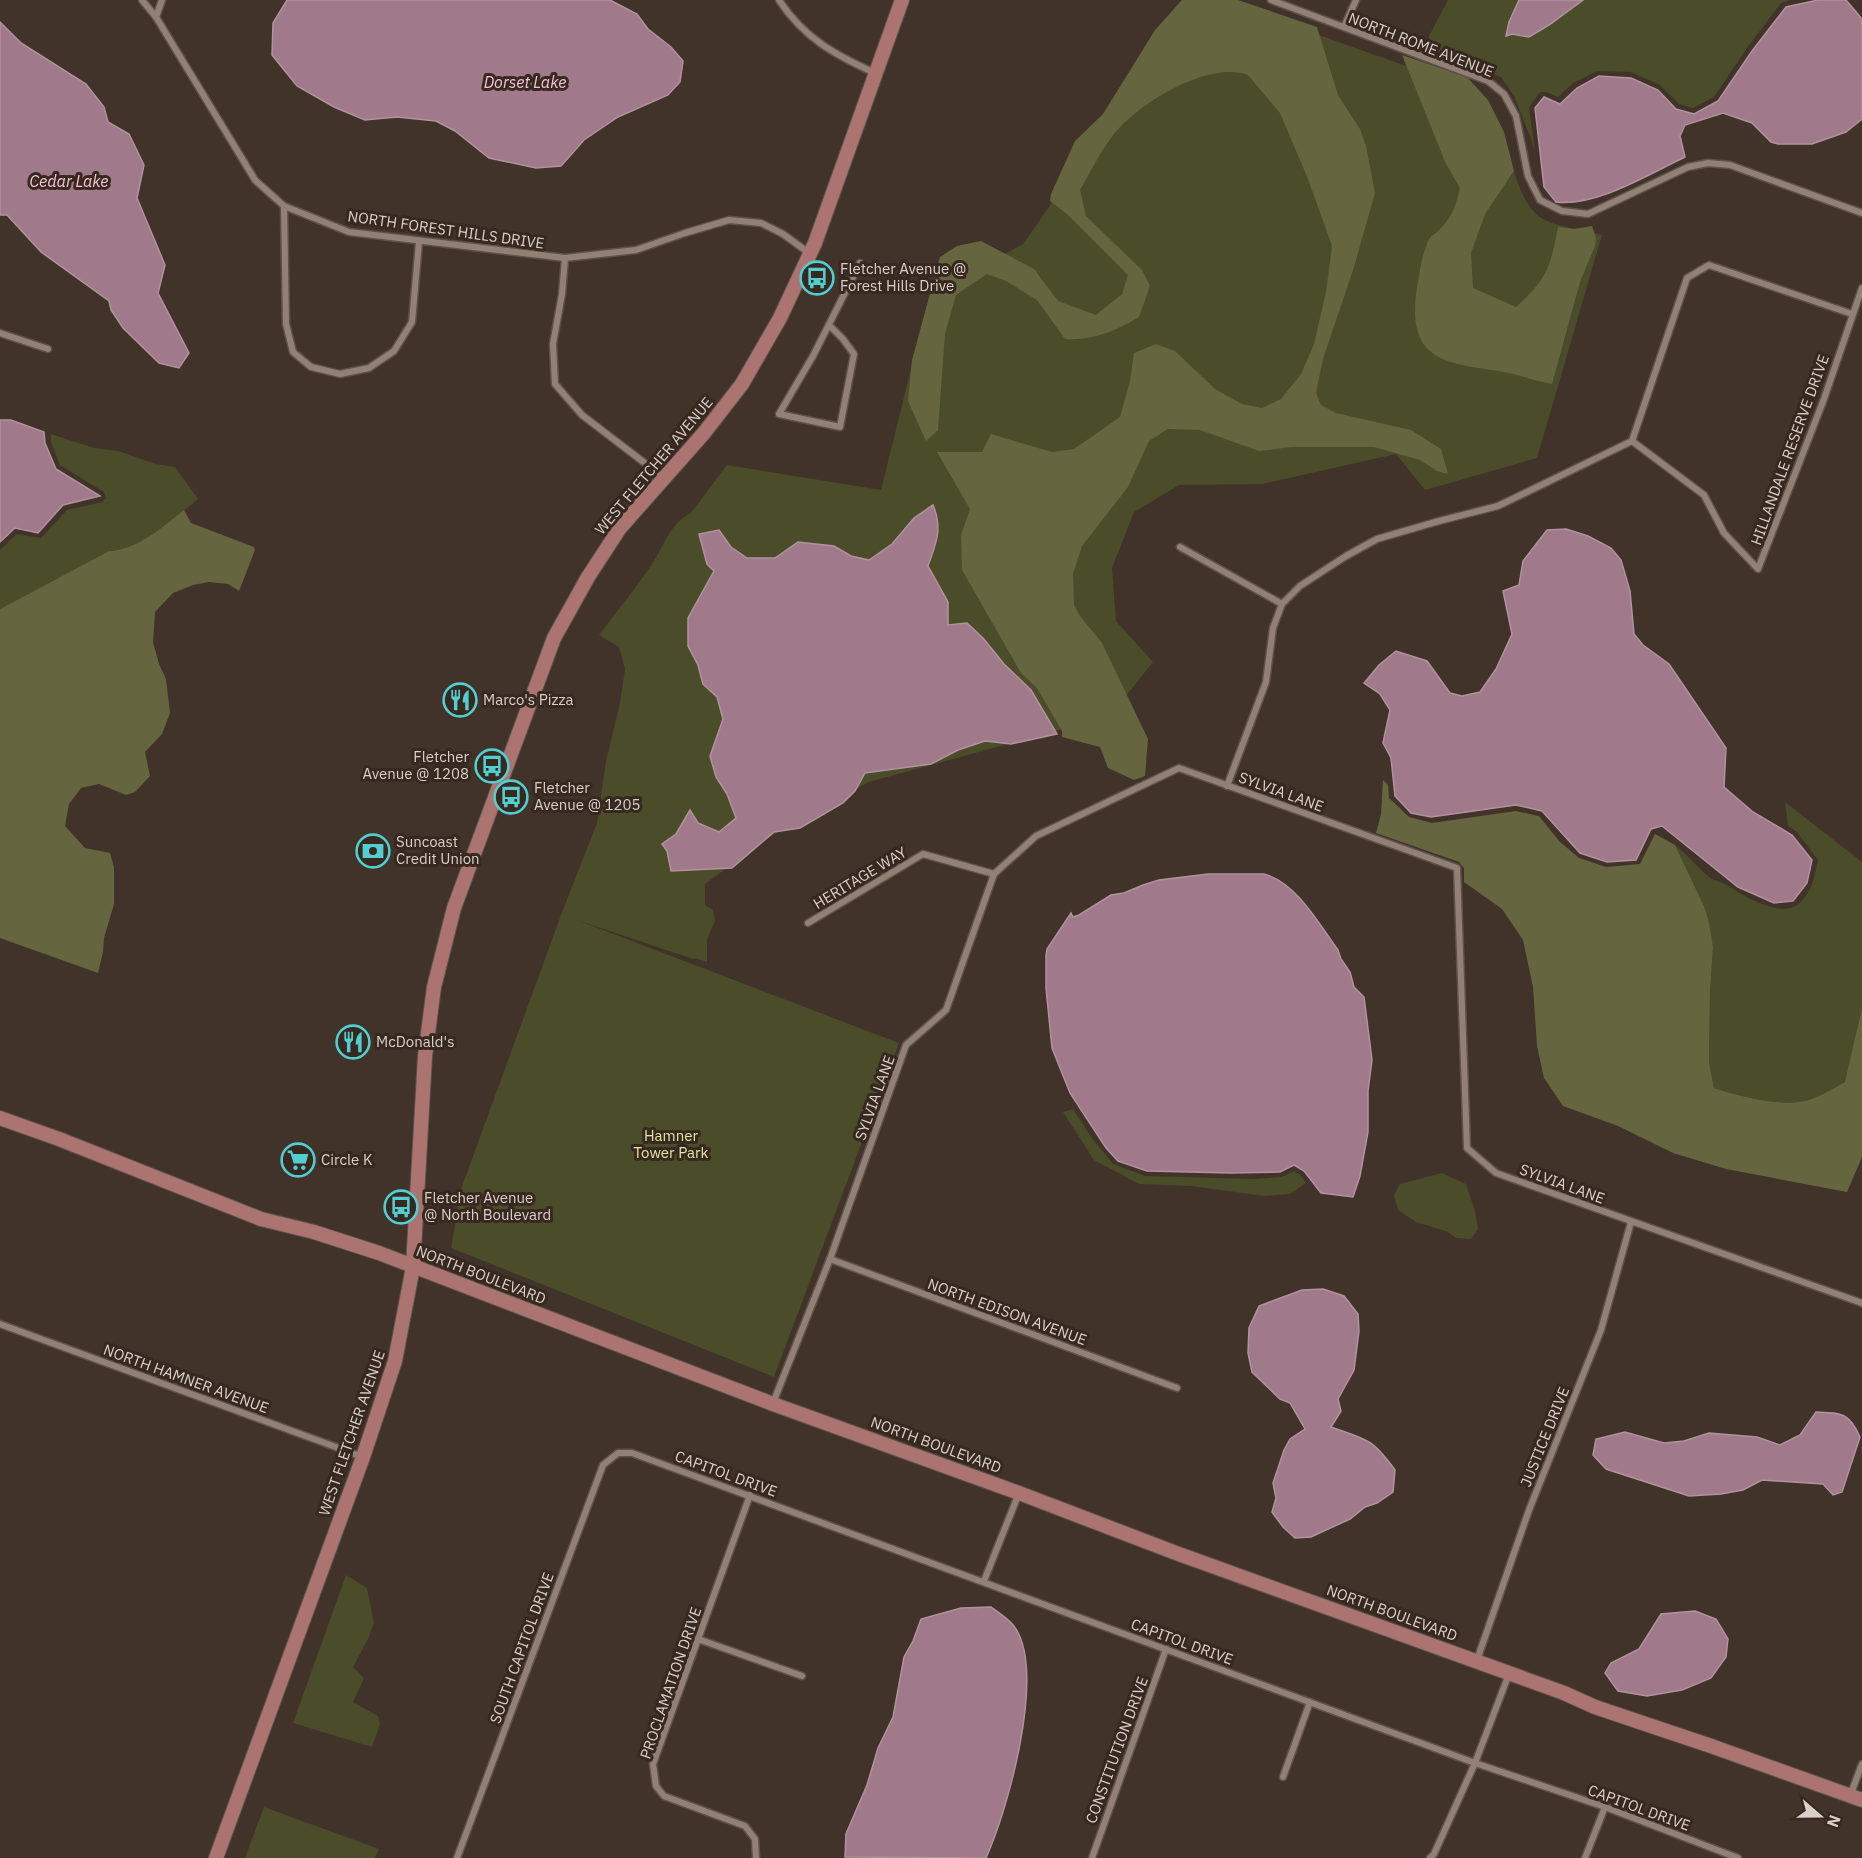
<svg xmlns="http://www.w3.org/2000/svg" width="1862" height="1858" font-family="'IBM Plex Sans',sans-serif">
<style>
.green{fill:#4b4c2a}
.forest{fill:#656540}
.water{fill:#a0798a;stroke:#b1939e;stroke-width:1.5}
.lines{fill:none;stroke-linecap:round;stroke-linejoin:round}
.street-casing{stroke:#5d514a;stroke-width:9}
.secondary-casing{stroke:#5d514a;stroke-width:16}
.street{stroke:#928077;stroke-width:6}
.secondary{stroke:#ac7470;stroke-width:14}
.labels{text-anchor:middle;stroke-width:6;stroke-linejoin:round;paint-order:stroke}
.street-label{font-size:15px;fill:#dad0cb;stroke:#372820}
.poi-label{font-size:15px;fill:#dad0cb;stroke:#372820;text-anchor:start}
.park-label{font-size:15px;fill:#e3e5a3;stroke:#372820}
.water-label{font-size:16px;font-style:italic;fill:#f7c2d9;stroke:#372820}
</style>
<rect width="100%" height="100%" fill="#41322a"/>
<g class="green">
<path d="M1220,0L1471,89L1508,180L1514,171C1519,188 1527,210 1543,219C1554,226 1588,231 1602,235L1537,458L1425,490L1396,454L1262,484L1179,485L1134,512L1112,568L1116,621L1153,662L1110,716L869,782L766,839L705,884V905L713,910L715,921L707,939V962L695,958L693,959L577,920L899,1043L774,1377L451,1248L461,1189L561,915L597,823L606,761L620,703L625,669L619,647L599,635C617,611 636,588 652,564C664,546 670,523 691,513L727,465L881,490L929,296L1023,244L1101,133Z"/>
<path d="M1448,0H1519L1509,22L1507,35L1512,34L1529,37L1549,25L1583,0H1790L1781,3L1747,48L1714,97L1693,108L1679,104L1660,85L1631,72L1597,71L1573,83L1558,97L1546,92H1540L1529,107L1535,152L1531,139L1514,96L1501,77L1432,50L1429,36Z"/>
<path d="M51,434L94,448L118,451L156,464L175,467L198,499C172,520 144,548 109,551L0,609V550L17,534L41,538L67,510L102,502L106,498L104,492L60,465L51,442Z"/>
<path d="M1785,802L1862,862V1008L1846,1082C1834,1088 1823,1095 1811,1099C1786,1109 1739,1096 1714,1088L1709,1062L1710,994L1713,947L1704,906L1675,845C1688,855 1698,869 1712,879C1716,881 1721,882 1725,884C1741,894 1778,918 1797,905C1811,895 1815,876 1818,860L1797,832L1788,826Z"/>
<path d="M1073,1109L1091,1137L1113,1164L1145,1176L1253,1179L1281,1177L1294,1171L1300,1175L1306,1183L1290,1194L1265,1196L1191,1186L1139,1184L1094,1160L1063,1112Z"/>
<path d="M1442,1173L1466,1184L1475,1211L1478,1229L1471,1239L1456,1238L1448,1232L1416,1222L1398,1210L1394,1195L1400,1184Z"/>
<path d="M346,1575L367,1588L374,1623L368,1639L353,1667L364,1678L353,1702L378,1716L380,1724L372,1747L293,1723Z"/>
<path d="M264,1807L379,1849L375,1858H245Z"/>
</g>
<g class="forest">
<path d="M1182,0H1238L1317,27L1338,95L1360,129L1366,146L1375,193L1354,267L1323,359L1316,393L1321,405L1336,413L1411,430L1441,449L1448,474L1437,471L1420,460L1374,447H1291L1259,451L1200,430L1168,429L1149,441L1128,487L1082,546L1073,574L1074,605L1080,616L1102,643L1148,739L1145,776L1134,780L1108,768L1100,747L1062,737V731L1037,688L1021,673L962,570L961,535L970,509L937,452H982L991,434L1052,452L1074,449L1120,417L1130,381L1134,353L1156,344L1175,351L1215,389L1242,404L1262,408L1281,399L1301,374L1314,344L1326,292L1332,246L1308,179L1280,113L1248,75C1207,60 1134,106 1111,138C1099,154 1090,173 1080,190L1086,216L1142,270L1150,286L1139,317C1115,331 1093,341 1065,339L1037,300L1006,281L987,274L956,295L945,334L938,430L926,441L908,401L912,360L940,257L957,246L981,241L1034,269L1058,301L1096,315L1122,294L1128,275L1067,214L1050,201L1051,194L1075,141L1103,114L1155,30Z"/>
<path d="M1402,55L1467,77L1488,100L1504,132L1514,171L1485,214L1471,253L1473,288L1516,307C1548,278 1550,268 1558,227L1574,229L1592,226L1596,238L1595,246L1580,282L1552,384C1532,380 1513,373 1493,370C1441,363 1409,357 1416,294C1419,276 1421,258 1428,241C1431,235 1437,233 1441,228C1453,216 1456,204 1460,188L1446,164Z"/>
<path d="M184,510L191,523L254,547L255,550L239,591L228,584L209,582L193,585L173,593L155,612L153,642L159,664L166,679L170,713L162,734L145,752L150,776L135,792L126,795L99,784L81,788L69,804L65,826L85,848L110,853L114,867V904L104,938L103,952L98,973L0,938V609L109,551C138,549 162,528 184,510Z"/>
<path d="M1383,780L1388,785L1389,798L1409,817L1432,823L1516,811L1539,816L1559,841L1579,858L1606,867L1640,864L1655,834L1675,845L1704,906L1709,923L1713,947L1710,994L1709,1062L1714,1088C1739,1096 1786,1109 1811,1099C1823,1095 1834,1088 1845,1082L1862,1008V1157L1847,1192L1726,1169L1673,1153L1618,1126L1563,1106L1544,1078L1537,1046L1533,987L1523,940L1502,909L1464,882V868L1459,862L1376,833L1381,814Z"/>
</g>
<g class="water">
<path d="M287,0H610L637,14L648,29L671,47L683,61L680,82L668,95L618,117L584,140L561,166L536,168L489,158L455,131L436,121L397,117L365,120L334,107L297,86L272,55L273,23Z"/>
<path d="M1519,0H1583L1549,25L1529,37L1512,34L1506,36L1509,22Z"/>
<path d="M1818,0H1846L1862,19V119L1846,132L1812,144H1778L1771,142L1752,123L1723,113L1685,125L1680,136L1685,157C1649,174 1596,207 1556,202L1544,187L1535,108L1544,97L1560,104L1577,88L1599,76L1631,78L1658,90L1676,109L1694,114L1718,101L1752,51L1786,7Z"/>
<path d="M0,22L21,43L86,84L104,107L108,122L129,134L144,165L137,198L165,265L158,293L189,353L179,368L159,363L123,328L111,310L109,301L41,252L7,215H0Z"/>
<path d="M0,420H11L44,432L45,443L56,469L100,496L63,505L38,533L15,528L0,542Z"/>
<path d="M933,505C943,529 936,543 928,566L948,602V625L967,623L983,638L1004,664L1031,690L1057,734L1011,744L985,741L958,750L931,764L865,773L855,791L843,803L800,828L774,832L732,868L671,871L667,851L662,844L676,834L690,810L698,823L719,832L736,818L727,794L716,777L710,756L723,719L717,697L703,684L698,665L688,646V618L714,571L707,564L699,534L719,530L731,547L747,558H775L798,542L834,546L851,556L869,560L892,544L914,518Z"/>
<path d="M1566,529L1588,536L1611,548L1621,560L1630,591L1634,634L1643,645L1669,664L1726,748L1724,787L1753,812L1792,835L1812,860L1807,883L1793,901L1774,903L1738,887L1662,826L1651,829L1636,860L1607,862L1580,853L1542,811L1516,805L1431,817L1411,813L1395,796L1391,758L1383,743L1390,710L1380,694L1364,683L1379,665L1396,651L1427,661L1450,693L1462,696L1480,692L1496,669L1512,634L1503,591L1519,585L1523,561L1547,530Z"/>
<path d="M1208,874H1264C1296,882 1319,924 1338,950L1341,959L1350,972L1354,987L1364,997L1372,1060L1368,1091V1132L1360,1176L1353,1197L1321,1193L1304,1171L1294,1165L1280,1172L1230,1173L1147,1171L1118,1161L1106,1148L1070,1093L1052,1048L1046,988V956L1047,949L1071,913L1073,917L1079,915L1111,895L1124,893L1143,885L1159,880Z"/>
<path d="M1323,1289L1344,1296L1358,1314L1359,1331L1354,1370L1338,1399L1341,1411L1331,1427C1367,1440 1371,1437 1395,1470L1393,1492L1377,1503L1365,1507L1350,1519L1311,1537L1295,1538L1283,1527L1272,1512L1276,1498L1273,1483L1284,1450L1290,1439L1305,1429L1290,1403L1280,1399L1252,1372L1248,1353L1249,1328L1259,1306L1302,1290Z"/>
<path d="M1816,1412C1841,1413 1849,1412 1860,1437L1842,1492L1833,1495L1823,1484L1762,1480L1743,1490L1721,1494L1689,1496L1606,1469L1593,1455L1596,1439L1625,1432L1664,1443L1684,1441L1709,1433L1757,1437L1780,1445L1800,1435Z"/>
<path d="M991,1607C999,1613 1011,1620 1016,1629C1045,1677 1008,1809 986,1858L845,1857L846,1834L867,1785L878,1748L893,1717L904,1657L913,1641L921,1619L961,1608Z"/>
<path d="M1695,1611L1716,1619L1728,1639L1726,1657L1711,1678L1682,1690L1647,1696L1618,1691L1605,1673L1611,1663L1639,1649L1661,1614Z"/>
</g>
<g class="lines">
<defs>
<g id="street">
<path d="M142,0L156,17L255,180L284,206L349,232L565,258L636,250L685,233L729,220L761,223L783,234L809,253"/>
<path d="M779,0C804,38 835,55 875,73"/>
<path d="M1271,0L1488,81L1504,94L1516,116L1528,176L1540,200L1562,211L1588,214L1688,167L1708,163L1730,165L1862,213"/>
<path d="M156,17L162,0"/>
<path d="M1344,27L1356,0"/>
<path d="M284,206L286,324L293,352L311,367L340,374L369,368L394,351L412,322L419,242"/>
<path d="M565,258L562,294L553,344L555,384L582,415L663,477"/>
<path d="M830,326L843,339L854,354L840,427L779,414L813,356L860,263"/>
<path d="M0,333L48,349"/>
<path d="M1632,441L1704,495L1724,533L1758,569L1824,399L1862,288"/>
<path d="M1632,441L1687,278L1709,265L1852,314"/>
<path d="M1180,547L1282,604"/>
<path d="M1227,786L1266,682L1273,628L1282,604L1300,586L1346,556L1377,539L1439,521L1498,506L1632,441"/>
<path d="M808,923L923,854L994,874"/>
<path d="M830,1259L1177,1388"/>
<path d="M0,1324L363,1457"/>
<path d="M773,1403L830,1259L906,1045L946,1010L994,874L1036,836L1179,768L1457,868L1467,1148L1496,1173L1862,1303"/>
<path d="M750,1495L653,1764L656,1786L664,1796L745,1826L755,1839L756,1858"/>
<path d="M984,1581L1019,1493"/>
<path d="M698,1639L802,1676"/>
<path d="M1477,1660L1529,1510L1601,1330L1631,1222"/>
<path d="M1283,1777L1310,1702"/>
<path d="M1850,1796L1862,1764"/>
<path d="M457,1858L603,1465L618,1453H632L1475,1763L1605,1807L1738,1858"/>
<path d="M1092,1858L1166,1649"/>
<path d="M1430,1858L1434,1854L1475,1763L1509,1674"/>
<path d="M1585,1858L1605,1807"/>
</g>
<g id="secondary">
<path d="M0,1118L59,1139L261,1219L314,1232L379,1253L773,1404L1019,1493L1176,1553L1564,1693L1595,1707L1711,1746L1862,1800"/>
<path d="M216,1858L363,1457L395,1361L413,1267L425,1056L434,987L454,908L554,638L588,577L620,528L704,433L742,384L780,318L815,243L902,0"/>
</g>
</defs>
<use href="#street" class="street-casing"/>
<use href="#secondary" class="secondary-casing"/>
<use href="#street" class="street"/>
<use href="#secondary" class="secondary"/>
</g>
<defs>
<symbol id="bus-ring" viewBox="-11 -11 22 22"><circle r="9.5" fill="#372820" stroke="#52cdd0" stroke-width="1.5"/><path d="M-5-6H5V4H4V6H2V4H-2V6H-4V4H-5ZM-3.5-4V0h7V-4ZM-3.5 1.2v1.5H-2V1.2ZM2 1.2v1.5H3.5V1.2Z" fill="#52cdd0"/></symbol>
<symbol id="restaurant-ring" viewBox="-11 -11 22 22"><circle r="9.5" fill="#372820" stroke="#52cdd0" stroke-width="1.5"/><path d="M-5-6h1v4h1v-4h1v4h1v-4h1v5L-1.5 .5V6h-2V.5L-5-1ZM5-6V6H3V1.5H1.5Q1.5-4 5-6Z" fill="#52cdd0"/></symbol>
<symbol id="bank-ring" viewBox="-11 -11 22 22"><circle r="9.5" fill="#372820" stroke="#52cdd0" stroke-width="1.5"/><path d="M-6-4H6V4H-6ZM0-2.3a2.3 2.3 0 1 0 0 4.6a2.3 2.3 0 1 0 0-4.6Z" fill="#52cdd0"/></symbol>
<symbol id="supermarket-ring" viewBox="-11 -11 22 22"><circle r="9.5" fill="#372820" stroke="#52cdd0" stroke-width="1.5"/><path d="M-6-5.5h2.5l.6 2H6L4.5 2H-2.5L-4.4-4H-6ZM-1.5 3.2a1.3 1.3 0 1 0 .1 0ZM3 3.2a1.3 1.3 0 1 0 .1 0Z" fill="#52cdd0"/></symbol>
</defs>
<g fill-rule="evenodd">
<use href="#bus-ring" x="798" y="259" width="38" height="38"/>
<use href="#restaurant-ring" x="441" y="681" width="38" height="38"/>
<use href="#bus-ring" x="473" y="747" width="38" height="38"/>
<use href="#bus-ring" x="492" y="778" width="38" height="38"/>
<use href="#bank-ring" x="354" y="832" width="38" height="38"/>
<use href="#restaurant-ring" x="334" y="1023" width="38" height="38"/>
<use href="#supermarket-ring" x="279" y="1141" width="38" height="38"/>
<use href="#bus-ring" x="382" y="1188" width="38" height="38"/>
</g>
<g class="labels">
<g class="street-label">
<text transform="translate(1421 45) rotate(21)" y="5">NORTH ROME AVENUE</text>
<text transform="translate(446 230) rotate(8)" y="5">NORTH FOREST HILLS DRIVE</text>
<text transform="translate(1790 450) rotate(-70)" y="5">HILLANDALE RESERVE DRIVE</text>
<text transform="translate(654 466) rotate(-50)" y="5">WEST FLETCHER AVENUE</text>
<text transform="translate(1281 792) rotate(20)" y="5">SYLVIA LANE</text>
<text transform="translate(860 878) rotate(-31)" y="5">HERITAGE WAY</text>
<text transform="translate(875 1098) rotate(-70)" y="5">SYLVIA LANE</text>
<text transform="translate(1562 1184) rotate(20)" y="5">SYLVIA LANE</text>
<text transform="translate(481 1275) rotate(21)" y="5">NORTH BOULEVARD</text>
<text transform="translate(1007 1312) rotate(20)" y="5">NORTH EDISON AVENUE</text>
<text transform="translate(186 1379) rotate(20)" y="5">NORTH HAMNER AVENUE</text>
<text transform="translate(352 1433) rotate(-71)" y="5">WEST FLETCHER AVENUE</text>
<text transform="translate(1545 1437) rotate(-68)" y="5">JUSTICE DRIVE</text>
<text transform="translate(936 1445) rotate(20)" y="5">NORTH BOULEVARD</text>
<text transform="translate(726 1474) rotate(20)" y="5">CAPITOL DRIVE</text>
<text transform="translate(1392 1613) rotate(20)" y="5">NORTH BOULEVARD</text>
<text transform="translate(1182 1642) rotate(20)" y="5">CAPITOL DRIVE</text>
<text transform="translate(522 1648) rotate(-70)" y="5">SOUTH CAPITOL DRIVE</text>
<text transform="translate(671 1683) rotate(-71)" y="5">PROCLAMATION DRIVE</text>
<text transform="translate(1117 1750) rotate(-70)" y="5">CONSTITUTION DRIVE</text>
<text transform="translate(1639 1808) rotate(20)" y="5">CAPITOL DRIVE</text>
</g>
<g class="poi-label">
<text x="840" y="274">Fletcher Avenue @<tspan x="840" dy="17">Forest Hills Drive</tspan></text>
<text x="483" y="705">Marco's Pizza</text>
<text x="469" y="762" text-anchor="end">Fletcher<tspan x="469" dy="17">Avenue @ 1208</tspan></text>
<text x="534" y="793">Fletcher<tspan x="534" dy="17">Avenue @ 1205</tspan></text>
<text x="396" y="847">Suncoast<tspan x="396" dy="17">Credit Union</tspan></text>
<text x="376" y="1047">McDonald's</text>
<text x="321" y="1165">Circle K</text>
<text x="424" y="1203">Fletcher Avenue<tspan x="424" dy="17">@ North Boulevard</tspan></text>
</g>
<g class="park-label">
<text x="671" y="1141">Hamner<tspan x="671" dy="17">Tower Park</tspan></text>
</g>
<g class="water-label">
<text x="525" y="88">Dorset Lake</text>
<text x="69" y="187">Cedar Lake</text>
</g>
</g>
<g transform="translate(1820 1816) rotate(110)" stroke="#372820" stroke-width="4.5" paint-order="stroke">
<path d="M0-4.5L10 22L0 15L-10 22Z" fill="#dad0cb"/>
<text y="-9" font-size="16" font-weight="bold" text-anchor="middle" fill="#dad0cb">N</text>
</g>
</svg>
